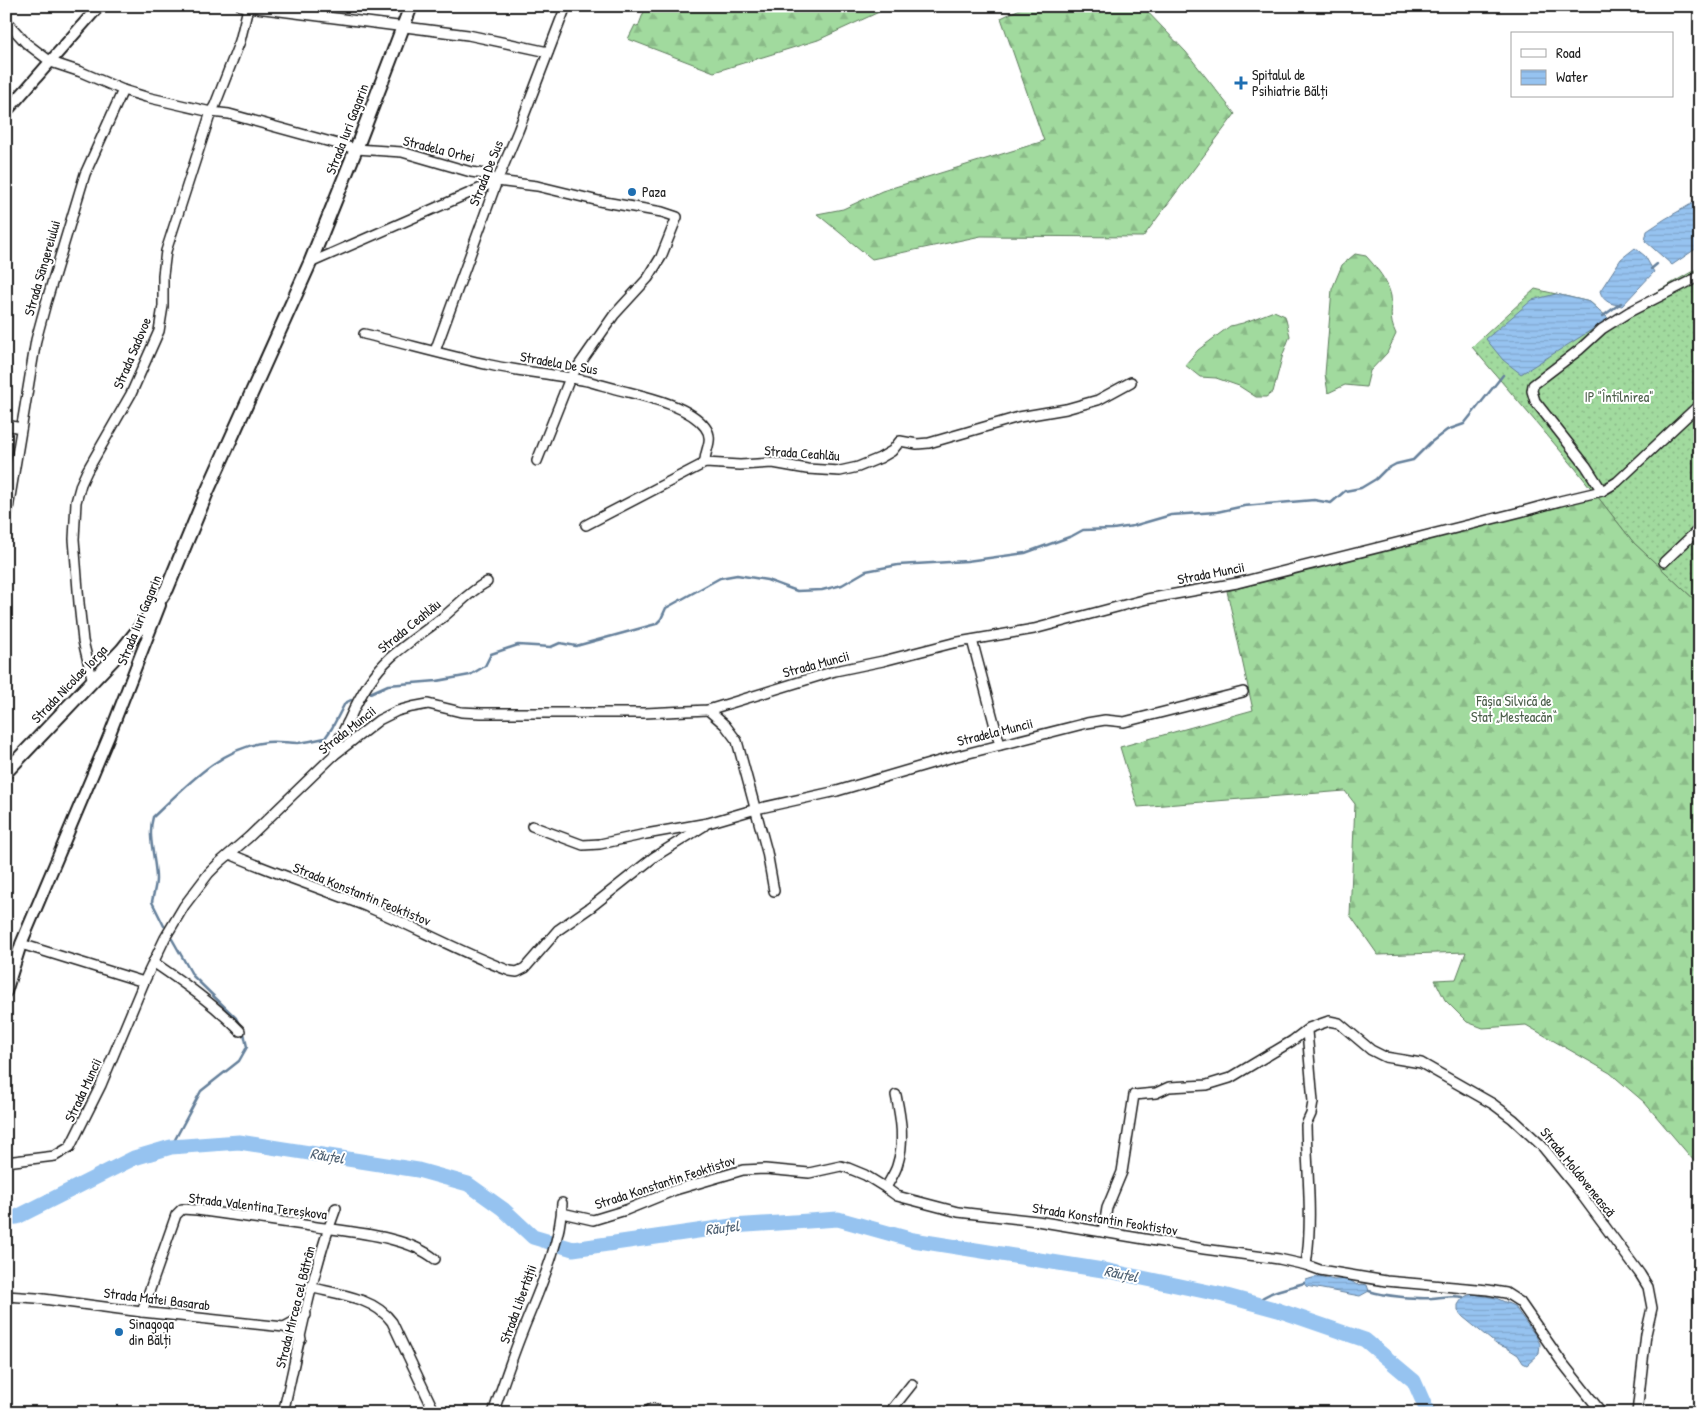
<svg xmlns="http://www.w3.org/2000/svg" width="1706" height="1419" font-family="'Patrick Hand',sans-serif">
<style>
.grass{fill:url(#grass-dots);stroke:#5e7b5d}
.forest{fill:url(#forest-firs);stroke:#5e7b5d}
.water{fill:url(#water-rules);stroke:#65809b}
.lines{fill:none;stroke-linecap:round;stroke-linejoin:round}
.stream{stroke:#65809b;stroke-width:2.5}
.river{stroke:#96c3f0;stroke-width:15}
.minor-casing{stroke:#1c1c1c;stroke-width:12}
.tertiary-casing{stroke:#1c1c1c;stroke-width:14}
.primary-casing{stroke:#1c1c1c;stroke-width:16}
.minor{stroke:#fff;stroke-width:9}
.tertiary{stroke:#fff;stroke-width:10}
.primary{stroke:#fff;stroke-width:12}
.poi-dot{fill:#1f6fb2;stroke:#fff;stroke-width:2}
.labels{text-anchor:middle;stroke-width:4;stroke-linejoin:round;paint-order:stroke}
.poi-label{font-size:14px;fill:#1c1c1c;stroke:#fff;text-anchor:start}
.street-label{font-size:14px;fill:#1c1c1c;stroke:#fff}
.park-label{font-size:14px;fill:#4b5e4a;stroke:#fff}
.water-label{font-size:15px;font-style:italic;fill:#4d5f71;stroke:#fff}
</style>
<defs>
<pattern id="grass-dots" width="8" height="8" patternUnits="userSpaceOnUse" patternTransform="scale(1.25)"><rect width="8" height="8" fill="#a1da9e"/><path d="M2 2h.1M6 6h.1" fill="none" stroke="#8aba88" stroke-width="1.8" stroke-linecap="round"/></pattern>
<pattern id="forest-firs" width="22" height="20" patternUnits="userSpaceOnUse" patternTransform="scale(1.25)"><rect width="22" height="20" fill="#a1da9e"/><path d="M5 1l3.5 6h-7zM16 11l3.5 6h-7z" fill="#8aba88"/></pattern>
<pattern id="water-rules" width="6" height="5" patternUnits="userSpaceOnUse" patternTransform="scale(1.25)"><rect width="6" height="5" fill="#96c3f0"/><path d="M0 2.5h6" fill="none" stroke="#81a7cd"/></pattern>
</defs>
<rect width="100%" height="100%" fill="#fff"/>
<filter id="ink" filterUnits="userSpaceOnUse"><feTurbulence type="fractalNoise" baseFrequency=".02" numOctaves="2"/><feDisplacementMap in="SourceGraphic" scale="10" xChannelSelector="R" yChannelSelector="G"/><feConvolveMatrix kernelMatrix="1 2 1 2 8 2 1 2 1" color-interpolation-filters="sRGB"/></filter>
<g filter="url(#ink)">
<path class="grass" d="M1700,267V600L1697,602L1634,543L1575,468L1472,347L1535,289L1590,302L1609,319Z"/>
<g class="forest">
<path d="M646,6H892L818,40L714,72L628,39L635,25L638,27Z"/>
<path d="M1026,6H1142L1186,52L1235,114L1143,237L981,236L872,259L817,214L843,209L882,191L1044,141L1001,18Z"/>
<path d="M1355,254L1366,256C1376,267 1388,281 1391,296C1393,312 1388,317 1396,334L1387,353L1370,371L1366,387L1345,385L1328,393L1325,374L1332,289L1342,265Z"/>
<path d="M1274,311L1285,316L1290,336L1283,354L1273,392L1266,397H1256L1239,386L1216,378L1200,377L1185,365L1198,350L1230,326L1243,323Z"/>
<path d="M1597,496L1634,543L1700,605V1168L1644,1102L1610,1073L1526,1025L1483,1028L1467,1022L1445,1000L1435,980L1456,979L1466,952L1378,955L1350,915L1355,804L1345,791L1138,807L1120,747L1253,710L1227,591Z"/>
</g>
<g class="water">
<path d="M1700,199V246L1672,265L1645,241L1647,231L1665,219Z"/>
<path d="M1635,248L1645,256L1654,272L1622,306C1611,304 1603,302 1600,291L1621,259Z"/>
<path d="M1556,294L1590,302L1609,319L1521,374L1503,360L1486,339L1532,300Z"/>
<path d="M1319,1276L1334,1280L1348,1279L1357,1285L1362,1284L1367,1285L1369,1291L1360,1296L1306,1286L1304,1283L1306,1280Z"/>
<path d="M1474,1294L1496,1298L1514,1306L1536,1336L1540,1344L1539,1354L1527,1365L1523,1363L1518,1355L1507,1348L1496,1344L1463,1317L1458,1311V1305C1462,1298 1465,1295 1474,1294Z"/>
</g>
<g class="lines">
<g class="stream">
<path d="M1651,269L1657,264"/>
<path d="M1603,316L1621,303"/>
<path d="M370,693L388,685L437,681L470,675L485,666L491,654L518,645L551,647L560,643L576,646L656,624L661,619L666,608L720,578L737,575L767,580L797,591L822,590L842,585L866,571L898,565L967,561L1025,553L1072,536L1083,530L1113,529L1133,526L1171,515L1217,512L1244,506L1314,500L1331,503L1345,491L1361,488L1376,479L1385,470L1396,464L1413,460L1430,443L1447,430L1464,424L1503,375"/>
<path d="M164,926L152,902C153,895 156,887 156,879C156,858 147,838 153,817C185,787 221,747 267,742C277,741 288,743 298,743C307,742 316,740 325,738L332,728L345,703L351,700"/>
<path d="M172,939L193,976L236,1018L239,1024"/>
<path d="M171,1147L201,1091L239,1061L247,1047L244,1033"/>
<path d="M1369,1291C1384,1296 1416,1299 1432,1298C1443,1297 1452,1295 1463,1297"/>
<path d="M1255,1303C1273,1289 1283,1290 1304,1283"/>
</g>
<path class="river" d="M6,1218L17,1217L134,1158L171,1147L239,1142L418,1170L468,1184L503,1209L533,1237L573,1249L732,1226L838,1219L913,1240L1109,1271L1223,1295L1278,1310L1365,1340L1414,1381L1428,1413"/>
<defs>
<g id="minor">
<path d="M241,6L468,35L548,52"/>
<path d="M6,21L26,43L51,62L81,72L123,90L146,97L211,112L229,114L356,149L402,152L471,172L485,174L497,181L537,186L599,201L662,212L677,217L661,257L648,278L614,315L570,378L537,461"/>
<path d="M310,263L497,181"/>
<path d="M364,334C406,344 448,356 490,365C522,372 555,374 587,381C599,384 611,388 624,391C648,397 689,406 705,427C715,440 704,450 705,463"/>
<path d="M435,351L497,181L518,131L566,6"/>
<path d="M6,425L21,428"/>
<path d="M1602,491L1586,466L1535,401L1532,391L1533,385L1579,350L1602,329L1629,312L1700,276"/>
<path d="M6,521L36,340L46,303L85,174L123,90"/>
<path d="M586,525L705,463L740,465L773,463L807,469L840,471L858,467L880,458L892,451L900,441L917,444L929,443L1019,417L1066,409L1098,400L1131,382"/>
<path d="M1664,562L1700,528"/>
<path d="M972,640L1000,745"/>
<path d="M93,682L83,641L79,603L74,539L76,502L81,484L87,471L131,394L159,331L163,306V275L166,251L211,112L215,105L240,41L248,8L252,6"/>
<path d="M708,710L725,725L737,741L767,852L774,891"/>
<path d="M334,755C336,742 343,732 349,720C359,697 372,674 391,657C407,643 425,631 442,618C457,606 470,591 487,582"/>
<path d="M532,826L583,845L600,844L646,834L708,823L756,809L837,791L953,757L1087,723L1105,720L1124,722L1243,692"/>
<path d="M230,854C276,874 323,889 370,908C417,928 462,953 510,971L517,972L525,968L558,930L591,907L654,857L704,826"/>
<path d="M21,944L144,982"/>
<path d="M153,962C184,983 214,1004 240,1031"/>
<path d="M6,1162L55,1156L70,1147L101,1085L144,982L165,938L184,906L209,873L219,863L249,837L334,755L379,720L397,711L412,707L428,704L461,712L481,713H645L708,710L835,671L883,661L953,643L1034,629L1147,599L1237,583L1520,512L1560,501L1602,491L1617,482L1700,404"/>
<path d="M886,1188C889,1181 895,1173 897,1166C905,1142 901,1119 896,1095"/>
<path d="M562,1213L593,1220L626,1210L675,1190L743,1170L765,1169L809,1173L841,1166L848,1168L865,1175L886,1188L897,1196L958,1212L1037,1221L1204,1249L1279,1259L1306,1265L1320,1270L1386,1281L1488,1290L1506,1293L1520,1302L1561,1361L1602,1413"/>
<path d="M1103,1232L1107,1208L1122,1172L1134,1095L1156,1093L1169,1087L1207,1085L1230,1078L1292,1041L1309,1028L1329,1021L1339,1023L1371,1050L1385,1057L1421,1063L1493,1104L1513,1119L1542,1146L1578,1190L1640,1274L1648,1287L1652,1308L1646,1334L1637,1413"/>
<path d="M1306,1265C1313,1218 1307,1172 1306,1125L1311,1114L1313,1102L1307,1031"/>
<path d="M313,1288C339,1294 375,1298 392,1322L435,1413"/>
<path d="M6,1296L36,1298L142,1312L284,1327L294,1332L301,1339"/>
<path d="M142,1312L176,1215L182,1209L197,1210C235,1215 273,1221 311,1226C348,1232 406,1235 435,1259"/>
<path d="M284,1327L306,1315"/>
<path d="M283,1413C299,1345 311,1274 336,1208"/>
<path d="M493,1413C503,1385 512,1357 523,1330C538,1292 561,1244 562,1203"/>
<path d="M646,1413C652,1406 657,1409 664,1413"/>
<path d="M889,1413L912,1384"/>
</g>
<g id="tertiary">
<path d="M6,112L99,6"/>
<path d="M6,992L21,944L109,736L160,605"/>
</g>
<path id="primary" d="M6,772L122,650L146,620L167,589L207,492L310,263L356,149L411,6"/>
</defs>
<use href="#minor" class="minor-casing"/>
<use href="#tertiary" class="tertiary-casing"/>
<use href="#primary" class="primary-casing"/>
<use href="#minor" class="minor"/>
<use href="#tertiary" class="tertiary"/>
<use href="#primary" class="primary"/>
</g>
</g>
<g class="poi-dot">
<path d="M1238.5 75.5h5v5h5v5h-5v5h-5v-5h-5v-5h5z"/>
<circle cx="632" cy="192" r="5"/>
<circle cx="119" cy="1332" r="5"/>
</g>
<g class="labels">
<g class="poi-label">
<text x="1252" y="80">Spitalul de<tspan x="1252" dy="16">Psihiatrie Bălți</tspan></text>
<text x="642" y="197">Paza</text>
<text x="129" y="1329">Sinagoga<tspan x="129" dy="16">din Bălți</tspan></text>
</g>
<g class="street-label">
<text transform="translate(347 129) rotate(-69)" y="5">Strada Iuri Gagarin</text>
<text transform="translate(439 149) rotate(14)" y="5">Stradela Orhei</text>
<text transform="translate(486 173) rotate(-68)" y="5">Strada De Sus</text>
<text transform="translate(42 268) rotate(-74)" y="5">Strada Sângereiului</text>
<text transform="translate(132 353) rotate(-67)" y="5">Strada Sadovoe</text>
<text transform="translate(559 363) rotate(10)" y="5">Stradela De Sus</text>
<text transform="translate(802 453) rotate(4)" y="5">Strada Ceahlău</text>
<text transform="translate(1211 573) rotate(-11)" y="5">Strada Muncii</text>
<text transform="translate(139 620) rotate(-68)" y="5">Strada Iuri Gagarin</text>
<text transform="translate(409 626) rotate(-39)" y="5">Strada Ceahlău</text>
<text transform="translate(816 664) rotate(-15)" y="5">Strada Muncii</text>
<text transform="translate(69 684) rotate(-46)" y="5">Strada Nicolae Iorga</text>
<text transform="translate(347 730) rotate(-38)" y="5">Strada Muncii</text>
<text transform="translate(995 732) rotate(-14)" y="5">Stradela Muncii</text>
<text transform="translate(362 894) rotate(22)" y="5">Strada Konstantin Feoktistov</text>
<text transform="translate(83 1090) rotate(-65)" y="5">Strada Muncii</text>
<text transform="translate(1578 1172) rotate(51)" y="5">Strada Moldovenească</text>
<text transform="translate(665 1182) rotate(-18)" y="5">Strada Konstantin Feoktistov</text>
<text transform="translate(258 1206) rotate(7)" y="5">Strada Valentina Tereșkova</text>
<text transform="translate(1105 1219) rotate(9)" y="5">Strada Konstantin Feoktistov</text>
<text transform="translate(157 1299) rotate(7)" y="5">Strada Matei Basarab</text>
<text transform="translate(518 1304) rotate(-70)" y="5">Strada Libertății</text>
<text transform="translate(295 1307) rotate(-76)" y="5">Strada Mircea cel Bătrân</text>
</g>
<g class="park-label">
<text x="1619" y="402">IP "Întîlnirea"</text>
<text x="1514" y="706">Fâșia Silvică de<tspan x="1514" dy="16">Stat „Mesteacăn“</tspan></text>
</g>
<g class="water-label">
<text transform="translate(327 1156) rotate(9)" y="5">Răuțel</text>
<text transform="translate(722 1228) rotate(-7)" y="5">Răuțel</text>
<text transform="translate(1121 1274) rotate(12)" y="5">Răuțel</text>
</g>
</g>
<rect width="1706" height="1419" fill="none" stroke="#fff" stroke-width="25"/>
<rect x="12" y="12" width="1681" height="1394" fill="none" stroke="#1c1c1c" stroke-width="2" filter="url(#ink)"/>
<rect x="1511" y="32" width="162" height="65" fill="#ffffff" stroke="#a4a4a4"/>
<rect x="1521" y="49" width="25" height="8" fill="#ffffff" stroke="#a4a4a4"/>
<text x="1556" y="58" font-size="15" fill="#1c1c1c">Road</text>
<rect x="1521" y="70" width="25" height="15" fill="url(#water-rules)" stroke="#a4a4a4"/>
<text x="1556" y="82" font-size="15" fill="#1c1c1c">Water</text>
</svg>
